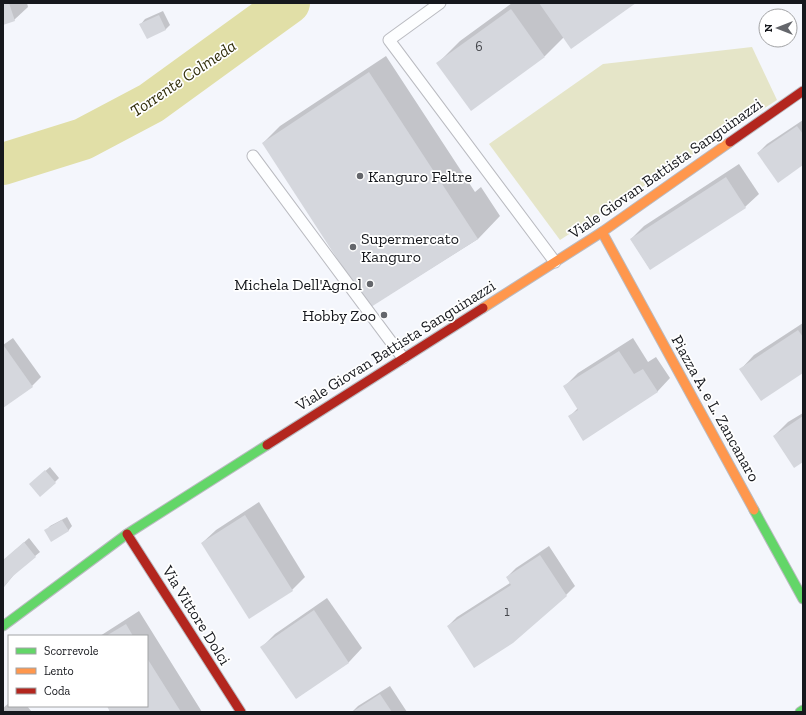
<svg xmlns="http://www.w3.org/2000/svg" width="806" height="715" font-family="'Zilla Slab',serif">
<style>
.green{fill:#e5e5c8}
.shadow{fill:#0003}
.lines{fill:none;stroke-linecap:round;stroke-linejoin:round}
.river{stroke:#e1dfa7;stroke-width:42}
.building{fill:#d5d7dd}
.lane-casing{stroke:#babbc1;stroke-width:13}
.fast-casing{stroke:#babbc1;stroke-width:11}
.slow-casing{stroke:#babbc1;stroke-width:11}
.jam-casing{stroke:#babbc1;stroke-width:11}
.lane{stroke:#fdfeff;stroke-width:11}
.fast{stroke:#63d668;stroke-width:9}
.slow{stroke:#ff974d;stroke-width:9}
.jam{stroke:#b3261e;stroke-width:9}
.poi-dot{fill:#64666b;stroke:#fff;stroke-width:1.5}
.labels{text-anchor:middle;stroke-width:3.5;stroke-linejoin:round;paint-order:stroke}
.number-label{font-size:14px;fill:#46484d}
.street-label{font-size:16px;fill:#16181d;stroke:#fff}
.poi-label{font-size:16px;fill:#16181d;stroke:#fff;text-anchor:start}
.water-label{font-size:17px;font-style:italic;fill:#312e0a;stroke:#fff}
</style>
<rect width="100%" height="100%" fill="#f4f6fc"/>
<path class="green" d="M752,47L777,100L560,240L489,144L603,64Z"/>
<g class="shadow">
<path d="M3,3H27L28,7L14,20L3,24Z"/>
<path d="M512,3H634L564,37L545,56L438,63L460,41Z"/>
<path d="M163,11L170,25L165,30L141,24L145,19Z"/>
<path d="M386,56L475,192L481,187L500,216L478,239L371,306L263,143L280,126Z"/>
<path d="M803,120V164L758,153L767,144Z"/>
<path d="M739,164L759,194L745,207L650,269L631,239L644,226Z"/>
<path d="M803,323V372L741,369L754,355Z"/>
<path d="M13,338L41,377L32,386L3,407V345Z"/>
<path d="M633,338L648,362L656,357L670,378L657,392L569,417L578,408L564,387L578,373Z"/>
<path d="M803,413V461L774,436L788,422Z"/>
<path d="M50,467L59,478L55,482L35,480Z"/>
<path d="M259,502L305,577L292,590L202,543L216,530Z"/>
<path d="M67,517L72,526L68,531H46L50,526Z"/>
<path d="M29,538L40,552L17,571L3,588V561Z"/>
<path d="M549,546L575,586L566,595L448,626L457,617L510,583L507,577L516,568Z"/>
<path d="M327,598L362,648L349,662L296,698L262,647L275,634Z"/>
<path d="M139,611L202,712H112L108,706H147V636H100Z"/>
<path d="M390,686L407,712H352L358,706Z"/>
<path d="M9,703V706H27L32,712H3V708Z"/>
</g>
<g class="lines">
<path class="river" d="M3,164L83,139L151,103L289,3"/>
</g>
<g class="building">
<path d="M3,3H9L15,21L3,25Z"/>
<path d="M539,3H636L571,49Z"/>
<path d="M511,9L545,57L471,111L436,63Z"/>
<path d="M159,15L166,30L147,39L139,24Z"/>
<path d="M369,72L478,239L371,307L349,277L262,143Z"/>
<path d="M797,126L803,134V165L778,183L757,153Z"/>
<path d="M726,177L746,208L650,270L630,239Z"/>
<path d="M798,330L803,337V373L761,401L739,369Z"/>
<path d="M4,346L33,387L3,408V347Z"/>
<path d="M619,351L634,374L643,369L658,392L583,441L568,416L578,410L563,386Z"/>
<path d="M803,416V462L794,468L773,436Z"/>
<path d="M45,470L56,483L40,497L29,484Z"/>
<path d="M245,515L293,591L249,619L201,543Z"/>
<path d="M62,520L69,531L51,542L44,530Z"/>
<path d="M24,542L36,557L13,576L3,588V560Z"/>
<path d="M540,555L567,596L513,643L474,668L447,626L511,585L506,577Z"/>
<path d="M314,610L349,663L296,699L260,647Z"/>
<path d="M126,624L133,636H106Z"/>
<path d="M147,658L181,712H110L107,706H147Z"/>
<path d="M380,694L392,712H352Z"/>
</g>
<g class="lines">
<defs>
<g id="lane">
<path d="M440,3L389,40L555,262"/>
<path d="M253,156L403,358"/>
</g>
<g id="fast">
<path d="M754,510L803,599"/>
<path d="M3,626L127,534L267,445"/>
<path d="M800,712L803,710"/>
</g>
<g id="slow">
<path d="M602,232L754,510"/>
<path d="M483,308L602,232L730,142"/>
</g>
<g id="jam">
<path d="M730,142L803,91"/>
<path d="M267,445L483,308"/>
<path d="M127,534L241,712"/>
</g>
</defs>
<use href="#lane" class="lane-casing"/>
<use href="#fast" class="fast-casing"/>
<use href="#slow" class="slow-casing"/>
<use href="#jam" class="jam-casing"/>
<use href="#lane" class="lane"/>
<use href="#fast" class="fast"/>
<use href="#slow" class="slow"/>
<use href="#jam" class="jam"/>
</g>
<g class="poi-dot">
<circle cx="360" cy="176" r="4"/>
<circle cx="353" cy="247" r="4"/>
<circle cx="370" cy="284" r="4"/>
<circle cx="384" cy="315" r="4"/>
</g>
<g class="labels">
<g class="number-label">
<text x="479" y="51">6</text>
<text x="507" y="616">1</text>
</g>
<g class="street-label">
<text transform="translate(665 168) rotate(-35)" y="6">Viale Giovan Battista Sanguinazzi</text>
<text transform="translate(395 345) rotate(-32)" y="6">Viale Giovan Battista Sanguinazzi</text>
<text transform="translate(716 408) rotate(61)" y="6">Piazza A. e L. Zancanaro</text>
<text transform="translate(197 615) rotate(58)" y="6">Via Vittore Dolci</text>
</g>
<g class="poi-label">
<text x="368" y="182">Kanguro Feltre</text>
<text x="361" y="244">Supermercato<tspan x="361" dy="18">Kanguro</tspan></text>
<text x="362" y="290" text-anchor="end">Michela Dell'Agnol</text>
<text x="376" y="321" text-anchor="end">Hobby Zoo</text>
</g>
<g class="water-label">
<text transform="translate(183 78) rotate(-34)" y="6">Torrente Colmeda</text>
</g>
</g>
<rect width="806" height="715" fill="none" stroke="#16181d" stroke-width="8"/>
<rect x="8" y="635" width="140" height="72" fill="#ffffff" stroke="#a2a3a5"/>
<rect x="16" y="648" width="20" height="6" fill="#63d668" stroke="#a2a3a5"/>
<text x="44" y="655" font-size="12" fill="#16181d">Scorrevole</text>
<rect x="16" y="668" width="20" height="6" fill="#ff974d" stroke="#a2a3a5"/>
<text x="44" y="675" font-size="12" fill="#16181d">Lento</text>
<rect x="16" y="688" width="20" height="6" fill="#b3261e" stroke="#a2a3a5"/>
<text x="44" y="695" font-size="12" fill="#16181d">Coda</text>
<g transform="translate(778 28) rotate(270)"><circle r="19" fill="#ffffff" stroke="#a2a3a5"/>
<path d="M0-3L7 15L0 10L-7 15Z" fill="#64666b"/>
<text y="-6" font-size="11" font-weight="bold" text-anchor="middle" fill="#16181d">N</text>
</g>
</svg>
